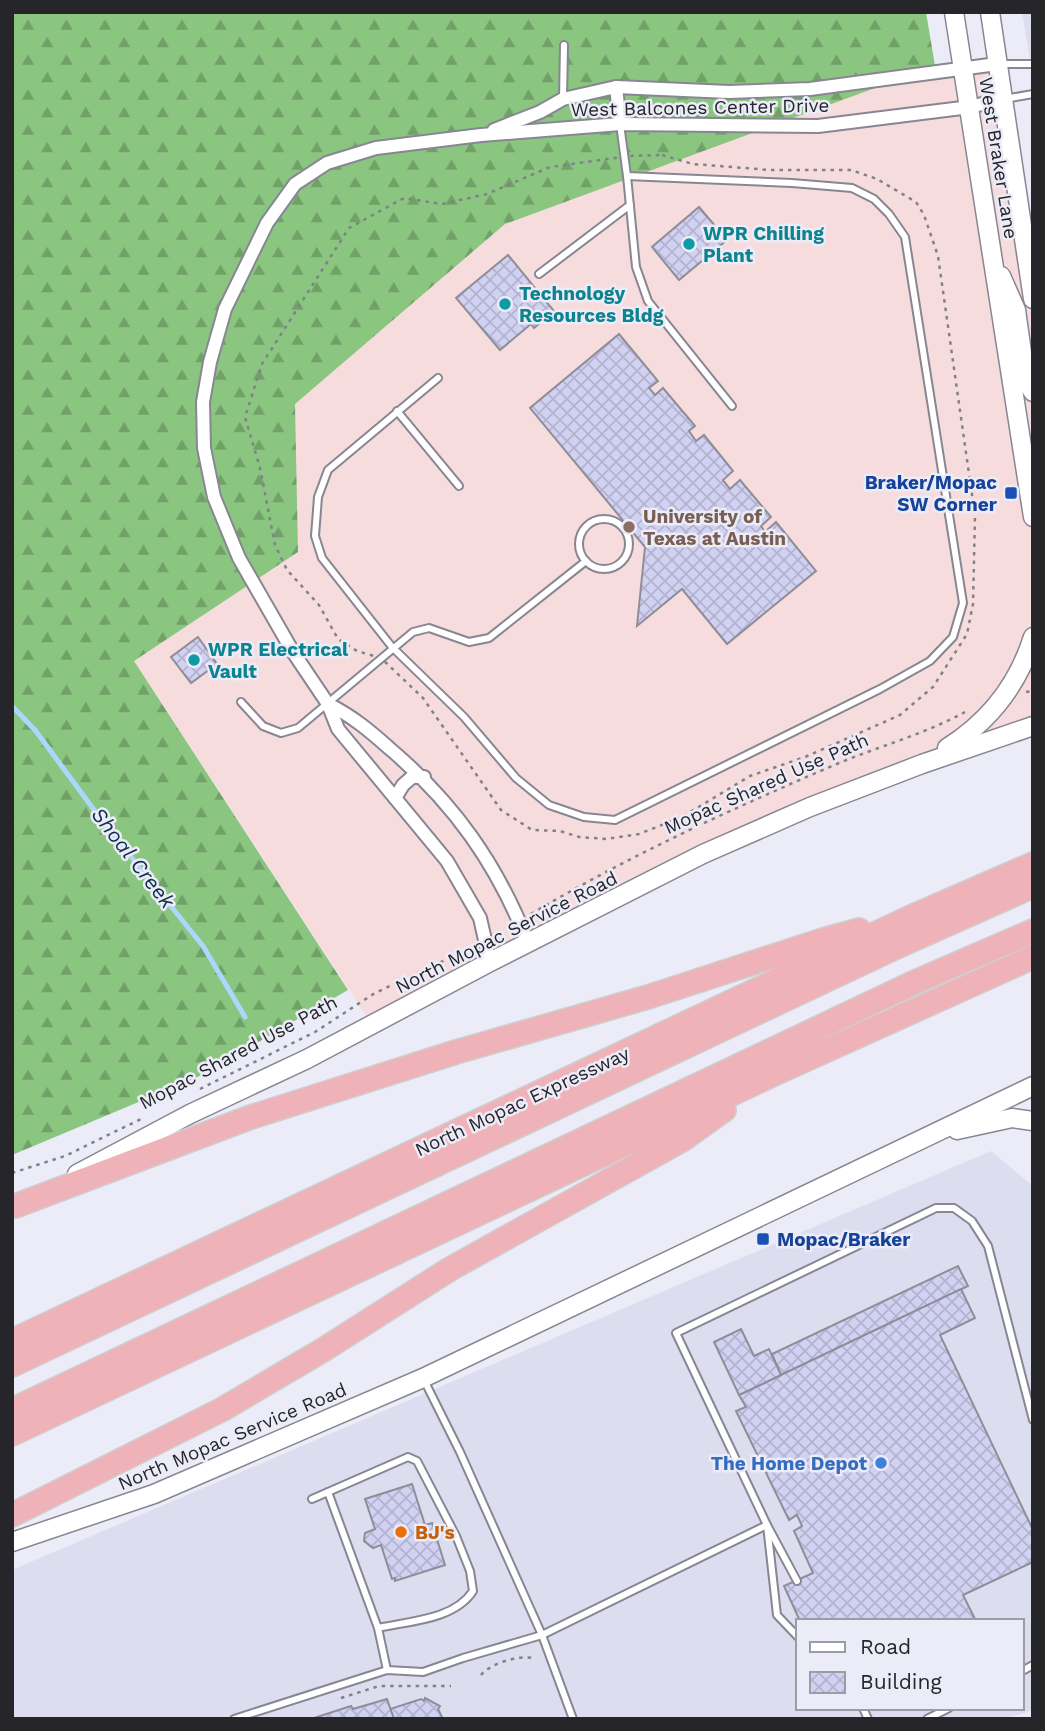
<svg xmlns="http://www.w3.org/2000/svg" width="1045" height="1731" font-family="'Work Sans',sans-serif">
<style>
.built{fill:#ddddf0;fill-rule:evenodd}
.education{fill:#f7dcdd}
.forest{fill:url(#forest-firs)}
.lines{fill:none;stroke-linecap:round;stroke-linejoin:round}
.stream{stroke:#abd7fc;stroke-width:5}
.building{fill:url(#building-cross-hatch);stroke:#8e8e99;stroke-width:2}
.service-casing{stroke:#878692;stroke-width:10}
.minor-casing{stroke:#878692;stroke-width:16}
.secondary-casing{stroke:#878692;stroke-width:21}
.motorway-casing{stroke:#cfcfd0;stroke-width:26}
.path{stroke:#818189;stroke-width:2.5;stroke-dasharray:3.5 5;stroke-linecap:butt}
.service{stroke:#fff;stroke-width:6}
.minor{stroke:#fff;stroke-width:12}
.secondary{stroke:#fff;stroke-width:18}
.motorway{stroke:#eeb2b8;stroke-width:23}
.culture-dot{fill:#0f9aa8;stroke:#ececf9;stroke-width:2.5}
.transit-dot{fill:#1a4fb4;stroke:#ececf9;stroke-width:2.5}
.education-dot{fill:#8d6e63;stroke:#ececf9;stroke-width:2.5}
.shop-dot{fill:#3f7fe0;stroke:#ececf9;stroke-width:2.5}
.food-dot{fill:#e8710a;stroke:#ececf9;stroke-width:2.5}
.labels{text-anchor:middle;stroke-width:5;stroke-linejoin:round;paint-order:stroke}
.street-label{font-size:19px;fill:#25252a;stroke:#ececf9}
.culture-label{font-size:19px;font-weight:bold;fill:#0d838f;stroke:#ececf9;text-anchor:start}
.transit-label{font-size:19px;font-weight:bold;fill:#164399;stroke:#ececf9;text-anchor:end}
.education-label{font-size:19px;font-weight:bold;fill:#785e54;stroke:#ececf9;text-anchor:start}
.shop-label{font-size:19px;font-weight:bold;fill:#366cbe;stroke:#ececf9;text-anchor:end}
.food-label{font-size:19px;font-weight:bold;fill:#c56008;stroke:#ececf9;text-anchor:start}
.water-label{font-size:21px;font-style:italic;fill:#0e2f47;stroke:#ececf9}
</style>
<defs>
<pattern id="forest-firs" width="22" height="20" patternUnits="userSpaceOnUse" patternTransform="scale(1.75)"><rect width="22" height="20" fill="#8ac680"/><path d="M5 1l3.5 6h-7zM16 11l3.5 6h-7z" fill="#71a169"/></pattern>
<pattern id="building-cross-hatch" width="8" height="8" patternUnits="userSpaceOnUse" patternTransform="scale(1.75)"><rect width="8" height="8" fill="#d1d1f2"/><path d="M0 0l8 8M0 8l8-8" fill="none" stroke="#b3b3d0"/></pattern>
</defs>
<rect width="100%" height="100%" fill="#ececf9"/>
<g class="built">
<path d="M1022,12H1033V79Z"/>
<path d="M991,1151L1033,1186V1710L1005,1719H12V1570ZM798,1621H1022V1708H798Z"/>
</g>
<path class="education" d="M997,64L1033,299V726L810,807L372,1025L134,661L253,582L204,448L616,87Z"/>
<path class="forest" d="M12,12H926L935,66L505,224L295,404L298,552L134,661L348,990L196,1078L12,1155Z"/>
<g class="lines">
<path class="stream" d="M12,706L35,730L103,822L203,946L245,1017"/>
</g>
<g class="building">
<path d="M699,207L727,240L679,280L652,247Z"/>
<path d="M508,255L554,311L534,328L531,324L500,350L456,298Z"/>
<path d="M619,334L658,381L649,388L655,395L663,388L695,426L689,431L696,441L704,435L733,471L723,480L730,489L740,480L771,517L761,526L765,532L776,522L816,571L727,644L682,589L637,626L645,547L530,408Z"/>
<path d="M198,637L217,664L191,683L171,657Z"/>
<path d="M958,1266L968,1286L781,1375L772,1354Z"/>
<path d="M961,1289L975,1318L940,1335L1033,1530V1562L963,1595L976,1621H800L784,1586L813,1573L794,1531L802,1526L797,1515L789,1520L736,1411L746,1407L739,1395Z"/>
<path d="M741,1329L754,1356L769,1349L781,1375L739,1395L714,1342Z"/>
<path d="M412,1484L425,1525L432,1523L445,1565L395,1581V1578L392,1579L381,1545L373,1548L364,1541L365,1533L375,1529L365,1499Z"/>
<path d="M425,1698L440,1706L438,1709L443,1719H394L390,1709L421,1699L424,1701Z"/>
<path d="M387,1699L394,1719H311L351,1706L353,1709Z"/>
</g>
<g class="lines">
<defs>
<g id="service">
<path d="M1000,64H1033"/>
<path d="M563,99L564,45"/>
<path d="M1004,99L1033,94"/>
<path d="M620,124L627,176L636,267L648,301L732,406"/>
<path d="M539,274L630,205"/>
<path d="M438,378L328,470L318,497L315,536L322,558L392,647L464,717L516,778L549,805L584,817L615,820L880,689L930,661L953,637L963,603L905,237L889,214L874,199L852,188L792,183L627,176"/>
<path d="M397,411L459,486"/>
<circle cx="604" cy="544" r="25"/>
<path d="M241,702L263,726L281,733L298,728L413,632L429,628L469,642L489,638L586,561"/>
<path d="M424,1380L460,1452L542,1635L573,1719"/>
<path d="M328,1492L378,1628L387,1670"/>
<path d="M312,1499L408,1457L417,1461L456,1536L470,1571L473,1591C454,1620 409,1621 378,1628"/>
<path d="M798,1637L777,1615L767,1525L676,1333L936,1208H954L972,1221L988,1246L1033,1420"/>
<path d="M1022,1671L1033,1665"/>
<path d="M863,1708L868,1719"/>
<path d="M234,1719L387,1670L423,1672L463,1658L542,1635L767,1525L797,1581"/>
<path d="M927,1719L949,1708"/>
</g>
<g id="minor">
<path d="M616,87L620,124"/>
<path d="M494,130L540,112L563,99L616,87L729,92L810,89L997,64"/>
<path d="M328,704C352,716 370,731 389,748C454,803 497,864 528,943"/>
<path d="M395,798L403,785L412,777H424"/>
<path d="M490,962L480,918L447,861L338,729L328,704L293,652L239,558L214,497L204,448L203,402L210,362L225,309L267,223L295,184L327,163L376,148L481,135L620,124L818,126L970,107L1002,99"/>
</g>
<g id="secondary">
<path d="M954,12L1033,517"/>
<path d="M990,12L1033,299"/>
<path d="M1001,276L1016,310L1026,381L1033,392"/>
<path d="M947,748C990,721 1018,685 1033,637"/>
<path d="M957,1130L1012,1118L1033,1121"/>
<path d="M77,1174L190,1114L307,1059L490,962L703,854L810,807L922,764L1033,726"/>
<path d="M12,1542L154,1494L423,1378L1033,1086"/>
</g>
<g id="motorway">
<path d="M15,1206L251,1117L456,1052L648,997L823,940L859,930"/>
<path d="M12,1341L909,918L1033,864"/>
<path d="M12,1365L894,948L1033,886"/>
<path d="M12,1410L913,983L1033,931"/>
<path d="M12,1434L776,1073L1033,957"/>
<path d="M12,1515L223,1409L323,1350L450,1269L682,1140L724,1110"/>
</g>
</defs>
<use href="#service" class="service-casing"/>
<use href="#minor" class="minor-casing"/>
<use href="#secondary" class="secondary-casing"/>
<use href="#motorway" class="motorway-casing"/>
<g class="path">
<path d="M662,155L693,164L770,170H851L877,179L916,202L924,215L938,256L975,516L973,604L967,634L933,687L900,715L805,757L750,776L682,817L639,834L606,839L579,837L560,831L532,830L501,810L423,698L381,658L357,651L338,639L319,605L287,570L275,545L260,468L245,417L262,364L349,228L404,198L442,204L487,194L550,167L629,156Z"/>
<path d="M1026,692L1033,691"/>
<path d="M531,914C627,857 729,810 832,766C876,747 923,735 965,712"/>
<path d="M200,1089L315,1032L375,993L473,947"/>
<path d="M12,1173L65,1156L141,1119"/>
<path d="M481,1675C491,1663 519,1655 533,1658"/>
<path d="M341,1698L379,1686H451"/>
</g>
<use href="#service" class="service"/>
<use href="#minor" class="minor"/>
<use href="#secondary" class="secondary"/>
<use href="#motorway" class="motorway"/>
</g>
<g class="culture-dot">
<circle cx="689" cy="244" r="7"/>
<circle cx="505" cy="304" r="7"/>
<circle cx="194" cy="660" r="7"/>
</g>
<g class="transit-dot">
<rect x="1004" y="486" width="14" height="14" rx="3.5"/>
<rect x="756" y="1232" width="14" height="14" rx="3.5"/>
</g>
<circle class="education-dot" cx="629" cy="527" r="7"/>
<circle class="shop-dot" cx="881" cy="1463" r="7"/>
<circle class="food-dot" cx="401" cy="1532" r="7"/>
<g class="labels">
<g class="street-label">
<text transform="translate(700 107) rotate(-1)" y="7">West Balcones Center Drive</text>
<text transform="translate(999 158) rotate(81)" y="7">West Braker Lane</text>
<text transform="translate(766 783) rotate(-24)" y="7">Mopac Shared Use Path</text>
<text transform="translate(506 932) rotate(-27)" y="7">North Mopac Service Road</text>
<text transform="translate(238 1052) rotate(-28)" y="7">Mopac Shared Use Path</text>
<text transform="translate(522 1101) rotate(-25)" y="7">North Mopac Expressway</text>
<text transform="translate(232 1436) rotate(-23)" y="7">North Mopac Service Road</text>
</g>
<g class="culture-label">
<text x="703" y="240">WPR Chilling<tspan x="703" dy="22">Plant</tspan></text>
<text x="519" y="300">Technology<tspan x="519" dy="22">Resources Bldg</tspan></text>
<text x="208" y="656">WPR Electrical<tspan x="208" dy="22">Vault</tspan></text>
</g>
<g class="transit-label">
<text x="997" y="489">Braker/Mopac<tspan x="997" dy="22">SW Corner</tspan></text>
<text x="777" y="1246" text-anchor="start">Mopac/Braker</text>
</g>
<g class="education-label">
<text x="643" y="523">University of<tspan x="643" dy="22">Texas at Austin</tspan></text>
</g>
<g class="shop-label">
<text x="867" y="1470">The Home Depot</text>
</g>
<g class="food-label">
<text x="415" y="1539">BJ's</text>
</g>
<g class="water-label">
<text transform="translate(133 858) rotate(52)" y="7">Shoal Creek</text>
</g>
</g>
<rect width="1045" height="1731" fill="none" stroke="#25252a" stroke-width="28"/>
<rect x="796" y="1619" width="228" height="91" fill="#ececf9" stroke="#9c9ca6" stroke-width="2"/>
<rect x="810" y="1642" width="35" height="10" fill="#ffffff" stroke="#9c9ca6" stroke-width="2"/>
<text x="860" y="1654" font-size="21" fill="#25252a">Road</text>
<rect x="810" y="1672" width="35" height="21" fill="url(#building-cross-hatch)" stroke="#9c9ca6" stroke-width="2"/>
<text x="860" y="1689" font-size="21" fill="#25252a">Building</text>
</svg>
